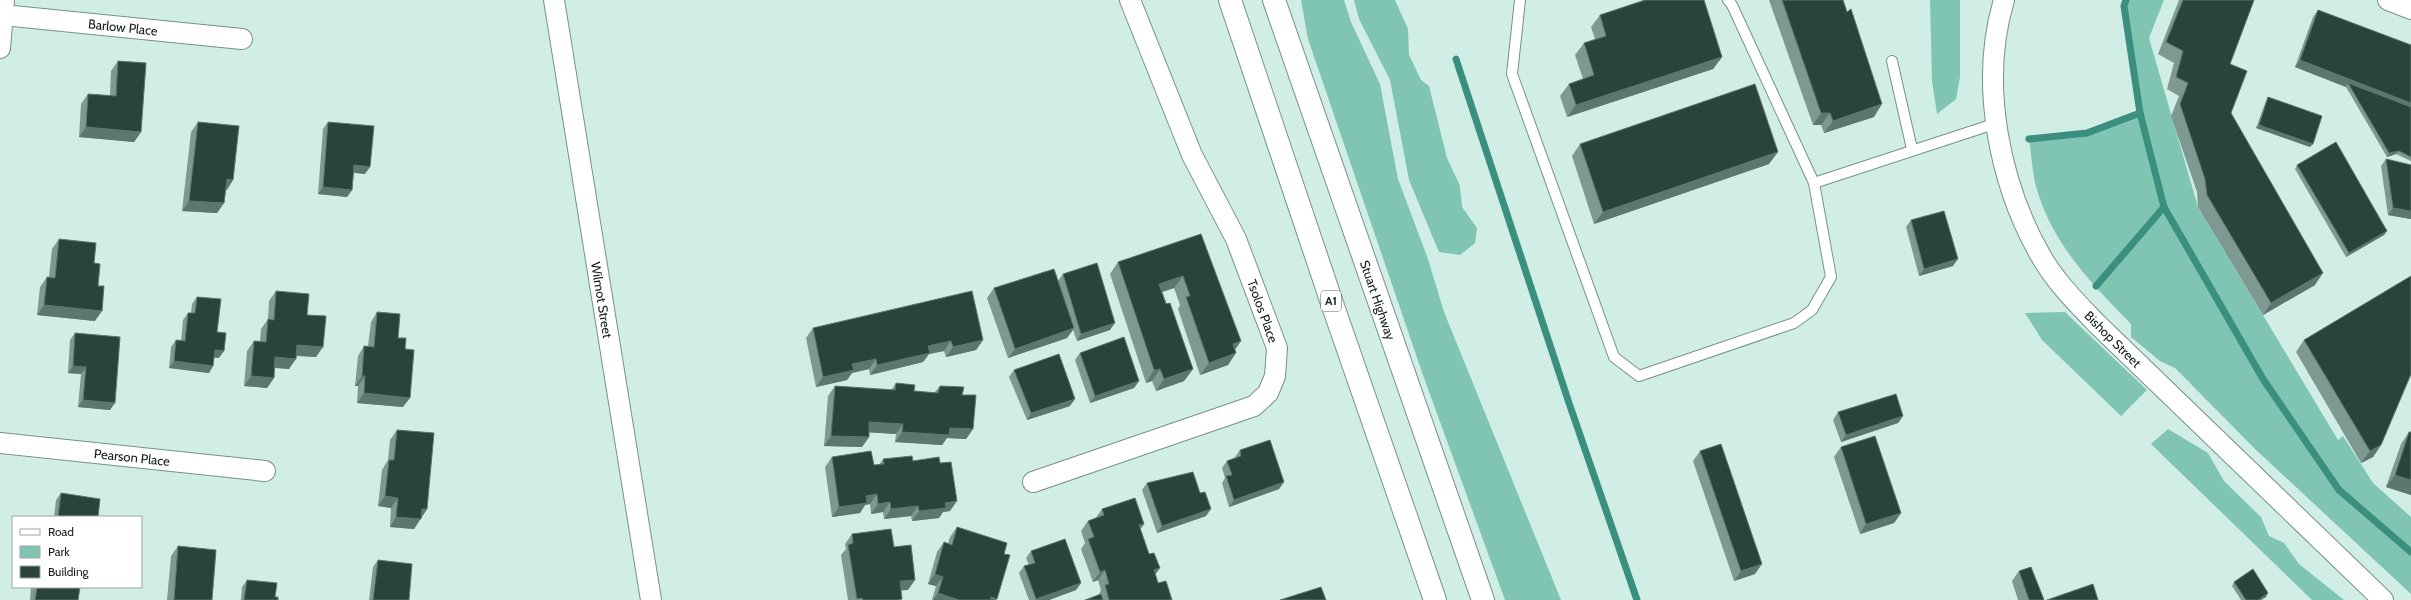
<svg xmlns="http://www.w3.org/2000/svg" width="2411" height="600" font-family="Cabin,sans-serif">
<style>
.green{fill:#80c4b4}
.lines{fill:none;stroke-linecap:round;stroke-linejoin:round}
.stream{stroke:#3b8f7e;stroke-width:7}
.lane-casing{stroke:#77918a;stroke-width:12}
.street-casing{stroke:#77918a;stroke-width:22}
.highway-casing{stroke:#77918a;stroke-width:24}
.lane{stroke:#fff;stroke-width:10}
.street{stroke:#fff;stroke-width:20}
.highway{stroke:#fff;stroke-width:22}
.wall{fill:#7e9892}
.shaded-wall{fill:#5d7670}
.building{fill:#2b433d;stroke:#5d7670}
.labels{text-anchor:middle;stroke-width:4;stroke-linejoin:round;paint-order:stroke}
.shield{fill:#fff;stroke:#5a625f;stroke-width:1}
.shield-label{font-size:12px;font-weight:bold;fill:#141e1b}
.street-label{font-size:13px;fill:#141e1b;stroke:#fff}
</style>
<rect width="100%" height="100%" fill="#d1eee6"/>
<g class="green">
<path d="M1301,0H1344L1351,22L1380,84L1398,179L1428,259L1444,312L1561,600H1505L1424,378L1308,39Z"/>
<path d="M1354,0H1395L1408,29L1409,55L1421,80L1429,86L1447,158L1460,186L1462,207L1477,228L1475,243L1460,255L1439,252L1409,180L1390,80L1359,19Z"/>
<path d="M1930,0H1960V77L1956,99L1937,114L1932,81Z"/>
<path d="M2125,0H2164L2149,38L2198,207L2338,440L2343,436L2373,483L2411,517V594L2255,449L2175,368L2160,361L2131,337V324C2093,285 2055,247 2038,193C2032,176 2032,157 2029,139L2087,133L2140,113Z"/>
<path d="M2065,312L2147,390L2121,416L2042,340L2025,313Z"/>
<path d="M2168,429L2208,453L2224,481L2261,517L2269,536L2284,543L2299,564L2344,600H2312L2151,444Z"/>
</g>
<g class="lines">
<g class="stream">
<path d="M2126,0L2124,6L2140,113L2164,207L2263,379L2339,490L2411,552"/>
<path d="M1456,59L1569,403L1637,600"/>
<path d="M2029,139L2087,133L2140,113"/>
<path d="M2096,286L2164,207"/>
</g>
<defs>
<g id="lane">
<path d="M1520,0L1512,74L1614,357L1639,376L1794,323L1812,310L1831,277L1814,183L1732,5L1728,0"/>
<path d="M1892,61L1912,149"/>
<path d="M1814,183L1997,123"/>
</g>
<g id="street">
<path d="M554,0L651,600"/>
<path d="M2004,0C1979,83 1999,184 2042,258C2056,282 2076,302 2096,323L2383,600"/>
<path d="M2388,0L2411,9"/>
<path d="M3,15L242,39"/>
<path d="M0,48L4,0"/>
<path d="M0,443L265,471"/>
<path d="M1033,482L1254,406L1268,393L1275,376L1277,348L1236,239L1192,155L1130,0"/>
</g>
<g id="highway">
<path d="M1230,0L1334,309L1435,600"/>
<path d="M1274,0L1483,600"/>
</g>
</defs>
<use href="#lane" class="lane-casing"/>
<use href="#street" class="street-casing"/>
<use href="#highway" class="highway-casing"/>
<use href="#lane" class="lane"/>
<use href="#street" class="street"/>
<use href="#highway" class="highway"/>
</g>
<g class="wall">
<path d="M1769,0H1843L1874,117L1824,133L1821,125H1813Z"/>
<path d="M2179,0H2254L2230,64L2231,113L2315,285L2263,315L2198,207L2197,192L2171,116L2179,96L2167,89L2174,63L2158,54Z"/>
<path d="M2318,10L2411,45V161L2396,154L2387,157L2346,87L2295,67L2313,17Z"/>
<path d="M1600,15L1722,57L1713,69L1567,117L1560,96L1569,84L1583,79L1575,55L1584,43L1595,39L1591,27Z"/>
<path d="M118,61L141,132L134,142L79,137L81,104L88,94L110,96L111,71Z"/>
<path d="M2268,97L2310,147L2256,128L2266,101Z"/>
<path d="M198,122L227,190H226L224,203L217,213L182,211L191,132Z"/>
<path d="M328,122L365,174L354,173L352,190L347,197L318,194L323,129Z"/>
<path d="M1580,144L1769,164L1594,224L1572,156Z"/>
<path d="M2386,159L2411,165V219L2388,215L2381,166Z"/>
<path d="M2297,165L2387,231L2384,235L2346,257L2295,169Z"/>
<path d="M1911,220L1953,266L1919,276L1906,227Z"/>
<path d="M1201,234L1241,341L1235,349L1228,365L1200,375L1178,309L1180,305L1174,288L1162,292L1193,369L1184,381L1156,391L1152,381L1146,383L1110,274L1118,262Z"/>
<path d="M59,239L94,263L95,321L37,315L40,287L47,277H49L52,249Z"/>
<path d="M1063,274L1110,330L1077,341L1073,330L1067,338L1008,358L987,298L994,288L1058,281Z"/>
<path d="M276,291L307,315L316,357L296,356L289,369L274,368V378L267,388L244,386L247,351L254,341H260L261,329L268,319L269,301Z"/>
<path d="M197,297L217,332L219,358L214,357L213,366L209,373L169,368L171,347L176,340L181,341L183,320L188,313H191L192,304Z"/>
<path d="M377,312L398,338L403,407L357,403L358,386H355L358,356L364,346H368L371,322Z"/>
<path d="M813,328L983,340L976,350L946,357L944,351L929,354L923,362L870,375L869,369L852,373L847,380L816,387L806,338Z"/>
<path d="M75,333L110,410L78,407L81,374L68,373L70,340Z"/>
<path d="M2304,340L2381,445L2373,457L2361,463L2296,352Z"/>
<path d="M1080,353L1139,381L1134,388L1090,403L1075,360Z"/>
<path d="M1014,370L1070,406L1027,420L1009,377Z"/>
<path d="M896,383L914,391L934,393L940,386L962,395L973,429L966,439L947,438L942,445L895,442L896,434L869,432V437L862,447L824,446L828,396L835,386L891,390Z"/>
<path d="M1838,412L1903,416L1898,423L1841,442L1833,420Z"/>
<path d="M397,430L427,509L414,529L390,527L391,508L378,506L382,470L388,460L390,440Z"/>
<path d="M2409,432L2411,495L2386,487L2401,444Z"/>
<path d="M1841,447L1901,513L1894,523L1860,534L1834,457Z"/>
<path d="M1240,450L1284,482L1279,489L1229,507L1222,483L1225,478L1222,468L1227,461L1235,458V457Z"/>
<path d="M1700,451L1755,574L1734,581L1693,461Z"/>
<path d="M832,457L874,465H879L883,459L940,463L950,511L943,512L939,518L912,521L911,516L884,519L883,512L871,514L870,504L865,505L860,513L832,517L825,467Z"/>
<path d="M1147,483L1200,493L1206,516L1157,533L1142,490Z"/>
<path d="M61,493L98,517H54L56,500Z"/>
<path d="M1102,509L1140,529L1158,583L1172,600H1085L1098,596L1101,590L1098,580L1093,582L1081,549L1085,543L1081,531L1088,521L1095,519Z"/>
<path d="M957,527L1004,554L996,600H932L936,586L928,584L937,552L944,542L948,544L950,537Z"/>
<path d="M852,534L894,547L908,590H901L902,599L901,600H848L841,555L846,549L845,544Z"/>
<path d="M178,546L212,600H167L171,556Z"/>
<path d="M1031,551L1081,583L1076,590L1049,600H1029L1019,573L1024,566L1029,565L1026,558Z"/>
<path d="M378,560L409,600H369L373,567Z"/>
<path d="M2019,571L2044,600H2018L2012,581Z"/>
<path d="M247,580L275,597L278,600H241L242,587Z"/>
<path d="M2234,582L2266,597L2261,600H2241L2232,586Z"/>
<path d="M31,587H80L78,600H30Z"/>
</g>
<g class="shaded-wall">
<path d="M1722,57L1713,69L1567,117L1576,105Z"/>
<path d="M2300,60L2411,103V112L2348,83L2346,87L2295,67Z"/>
<path d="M1882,104L1874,117L1824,133L1833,121Z"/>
<path d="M1821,113H1830L1821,125H1813Z"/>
<path d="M2259,125L2313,144L2310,147L2256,128Z"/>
<path d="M86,127L141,132L134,142L79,137Z"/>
<path d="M2399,151L2396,154L2387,157L2389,153Z"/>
<path d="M1778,152L1769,164L1594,224L1603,212Z"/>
<path d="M354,165L370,167L365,174L349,172Z"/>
<path d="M227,179L233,180L227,190L220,189Z"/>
<path d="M323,187L352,190L347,197L318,194Z"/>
<path d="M189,201L224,203L217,213L182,211Z"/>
<path d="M2393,208L2411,211V219L2388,215Z"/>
<path d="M2387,231L2384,235L2346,257L2349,253Z"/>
<path d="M1958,259L1953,266L1919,276L1924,269Z"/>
<path d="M2323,273L2315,285L2263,315L2271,303Z"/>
<path d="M1183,276L1174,288L1150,296L1159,284Z"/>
<path d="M44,305L102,311L95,321L37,315Z"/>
<path d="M1115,323L1110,330L1077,341L1081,334Z"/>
<path d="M1074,328L1067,338L1008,358L1015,349Z"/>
<path d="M983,340L976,350L946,357L953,347Z"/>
<path d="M951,341L944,351L929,354L923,362L870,375L877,365L928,346Z"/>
<path d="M1241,341L1232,354L1233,344Z"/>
<path d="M297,345L323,347L316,357L290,355Z"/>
<path d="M215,350L224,351L219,358L210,357Z"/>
<path d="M1236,353L1228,365L1200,375L1209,363Z"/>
<path d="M275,357L296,359L289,369L268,367Z"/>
<path d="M876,359L869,369L852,373L847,380L816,387L823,377L852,364Z"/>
<path d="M174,361L213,366L209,373L169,368Z"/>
<path d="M73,366L86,367L81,374L68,373Z"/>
<path d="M1160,369L1152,381L1146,383L1154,370Z"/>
<path d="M1193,369L1184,381L1156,391L1164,379Z"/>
<path d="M251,376L274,378L267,388L244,386Z"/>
<path d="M362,376H365L358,386H355Z"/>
<path d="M1139,381L1134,388L1090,403L1095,396Z"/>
<path d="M364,393L410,398L403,407L357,403Z"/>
<path d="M1075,399L1070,406L1027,420L1031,413Z"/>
<path d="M83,400L115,403L110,410L78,407Z"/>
<path d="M1903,416L1898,423L1841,442L1846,435Z"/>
<path d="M869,422L903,424L896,434L862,432Z"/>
<path d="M950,428L973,429L966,439L947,438L942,445L895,442L902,432Z"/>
<path d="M831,436L869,437L862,447L824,446Z"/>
<path d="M2381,445L2373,457L2361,463L2370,451Z"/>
<path d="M2395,475L2411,480V495L2386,487Z"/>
<path d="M1284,482L1279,489L1229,507L1234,500Z"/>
<path d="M877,494L870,504L865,505L860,513L832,517L839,507L866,496Z"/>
<path d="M385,496L398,498L391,508L378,506Z"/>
<path d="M957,501L950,511L943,512L939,518L912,521L919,511L945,503Z"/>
<path d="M890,502L883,512L871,514L878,504Z"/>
<path d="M918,506L911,516L884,519L891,509Z"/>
<path d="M422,509H427L414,529L390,527L396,517Z"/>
<path d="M1211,509L1206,516L1157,533L1162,526Z"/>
<path d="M1901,513L1894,523L1860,534L1866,524Z"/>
<path d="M1144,524L1137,534L1139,525Z"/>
<path d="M1762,564L1755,574L1734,581L1741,571Z"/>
<path d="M1160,568L1153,578L1154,570Z"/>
<path d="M1105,570L1098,580L1093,582L1100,572Z"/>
<path d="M935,574L943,577L936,586L928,584Z"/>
<path d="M915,580L908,590L893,591L900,581Z"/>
<path d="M1081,583L1076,590L1049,600H1035L1036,599Z"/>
<path d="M938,593L959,600H933Z"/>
<path d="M2268,593L2266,597L2261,600H2258Z"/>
<path d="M991,597L997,599L996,600H989Z"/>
</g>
<g class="building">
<path d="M1645,0H1704L1722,57L1576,105L1569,84L1594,75L1584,43L1606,36L1600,15Z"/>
<path d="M1782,0H1843L1847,12L1851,9L1882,104L1833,121L1830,113H1821Z"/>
<path d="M2183,0H2254L2230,64L2247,71L2231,113L2323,273L2271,303L2207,195L2205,179L2180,104L2188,83L2176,77L2183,51L2166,42Z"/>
<path d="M2318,10L2411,45V103L2300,60Z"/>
<path d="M118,61L146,63L141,132L86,127L88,94L116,96Z"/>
<path d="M2348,83L2411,107V157L2399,151L2389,153Z"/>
<path d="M1755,84L1778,152L1603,212L1580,144Z"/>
<path d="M2268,97L2322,116L2313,144L2259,125Z"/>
<path d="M198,122L239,126L233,180L227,179L224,203L189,201Z"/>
<path d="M328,122L374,126L370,167L354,165L352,190L323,187Z"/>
<path d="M2336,142L2387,231L2349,253L2297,165Z"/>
<path d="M2386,159L2411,165V211L2393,208Z"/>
<path d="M1944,211L1958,259L1924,269L1911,220Z"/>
<path d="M1201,234L1241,341L1233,344L1236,353L1209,363L1186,297L1190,296L1183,276L1159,284L1166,304L1170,303L1193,369L1164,379L1160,369L1154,370L1118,262Z"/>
<path d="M59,239L96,243L94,263L100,264L98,286H104L102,311L44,305L47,277L55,278Z"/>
<path d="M1097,263L1115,323L1081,334L1063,274Z"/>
<path d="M1054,269L1074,328L1015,349L994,288Z"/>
<path d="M2411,276V374L2381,445L2370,451L2304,340Z"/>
<path d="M276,291L309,294L307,315L326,316L323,347L297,345L296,359L275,357L274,378L251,376L254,341L266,342L268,319L274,320Z"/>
<path d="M972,291L983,340L953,347L951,341L928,346L930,353L877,365L876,359L852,364L854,370L823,377L813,328Z"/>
<path d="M197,297L221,299L217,332L226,333L224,351L215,350L213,366L174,361L176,340L185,341L188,313H195Z"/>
<path d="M377,312L400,314L398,338H406L405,349L414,350L410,398L364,393L365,376H362L364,346L374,347Z"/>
<path d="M75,333L120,337L115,403L83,400L86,367L73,366Z"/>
<path d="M1124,337L1139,381L1095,396L1080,353Z"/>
<path d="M1059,354L1075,399L1031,413L1014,370Z"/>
<path d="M896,383L915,385L914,391L938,393L940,386L964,387L962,395H976L973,429L950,428L949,435L902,432L903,424L869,422V437L831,436L835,386L895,390Z"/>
<path d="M1896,394L1903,416L1846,435L1838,412Z"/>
<path d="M397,430L434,433L427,509H422L421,519L396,517L398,498L385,496L389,460H394Z"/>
<path d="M2409,432H2411V480L2395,475Z"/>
<path d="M1875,436L1901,513L1866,524L1841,447Z"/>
<path d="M1270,440L1284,482L1234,500L1226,476L1232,475L1227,461L1241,456L1240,450Z"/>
<path d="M1721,444L1762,564L1741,571L1700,451Z"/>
<path d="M871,451L874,465L884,464L883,459L912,456L913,461L939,457L940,463L951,462L957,501L945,503L946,508L919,511L918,506L891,509L890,502L878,504L877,494L866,496L867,503L839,507L832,457Z"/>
<path d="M1193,472L1200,493L1205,492L1211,509L1162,526L1147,483Z"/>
<path d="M61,493L100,499L98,517H58Z"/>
<path d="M1135,498L1144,524L1139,525L1149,554L1154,553L1160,568L1154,570L1158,583L1166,581L1172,600H1109L1105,585L1109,584L1105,570L1100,572L1088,539L1094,537L1088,521L1104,515L1102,509Z"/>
<path d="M957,527L1007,543L1004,554L1010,555L997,599L991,597V600H959L938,593L943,577L935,574L944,542L952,545Z"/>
<path d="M891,529L894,547L911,545L915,580L900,581L902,599L897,600H863L862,598L857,599L848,545L853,543L852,534Z"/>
<path d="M1065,539L1081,583L1036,599L1024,566L1035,563L1031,551Z"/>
<path d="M178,546L216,550L212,600H174Z"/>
<path d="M378,560L412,564L409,600H373Z"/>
<path d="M2031,567L2044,600H2029L2019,571Z"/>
<path d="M2253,569L2268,593L2258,600H2246L2234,582Z"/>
<path d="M247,580L277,583L275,597H278V600H244Z"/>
<path d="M2093,584L2098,600H2047Z"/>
<path d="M37,587H80L78,600H35Z"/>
<path d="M1321,587L1326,600H1280Z"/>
<path d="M1101,594L1103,600H1085Z"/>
</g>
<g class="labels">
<rect class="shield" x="1321" y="291" width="20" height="20" rx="3"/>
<g class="shield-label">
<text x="1331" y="305">A1</text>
</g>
<g class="street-label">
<text transform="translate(123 27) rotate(6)" y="5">Barlow Place</text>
<text transform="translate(602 300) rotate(81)" y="5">Wilmot Street</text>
<text transform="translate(1378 300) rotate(71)" y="5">Stuart Highway</text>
<text transform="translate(1263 311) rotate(70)" y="5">Tsolos Place</text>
<text transform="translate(2113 339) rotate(45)" y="5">Bishop Street</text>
<text transform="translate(132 457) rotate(6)" y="5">Pearson Place</text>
</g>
</g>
<rect x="12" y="516" width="130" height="72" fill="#ffffff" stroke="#a1a5a4"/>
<rect x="20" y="529" width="20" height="6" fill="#ffffff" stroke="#a1a5a4"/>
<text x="48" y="536" font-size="12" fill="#141e1b">Road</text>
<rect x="20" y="546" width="20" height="12" fill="#80c4b4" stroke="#a1a5a4"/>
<text x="48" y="556" font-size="12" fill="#141e1b">Park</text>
<rect x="20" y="566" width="20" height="12" fill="#2b433d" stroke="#a1a5a4"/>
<text x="48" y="576" font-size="12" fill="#141e1b">Building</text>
</svg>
